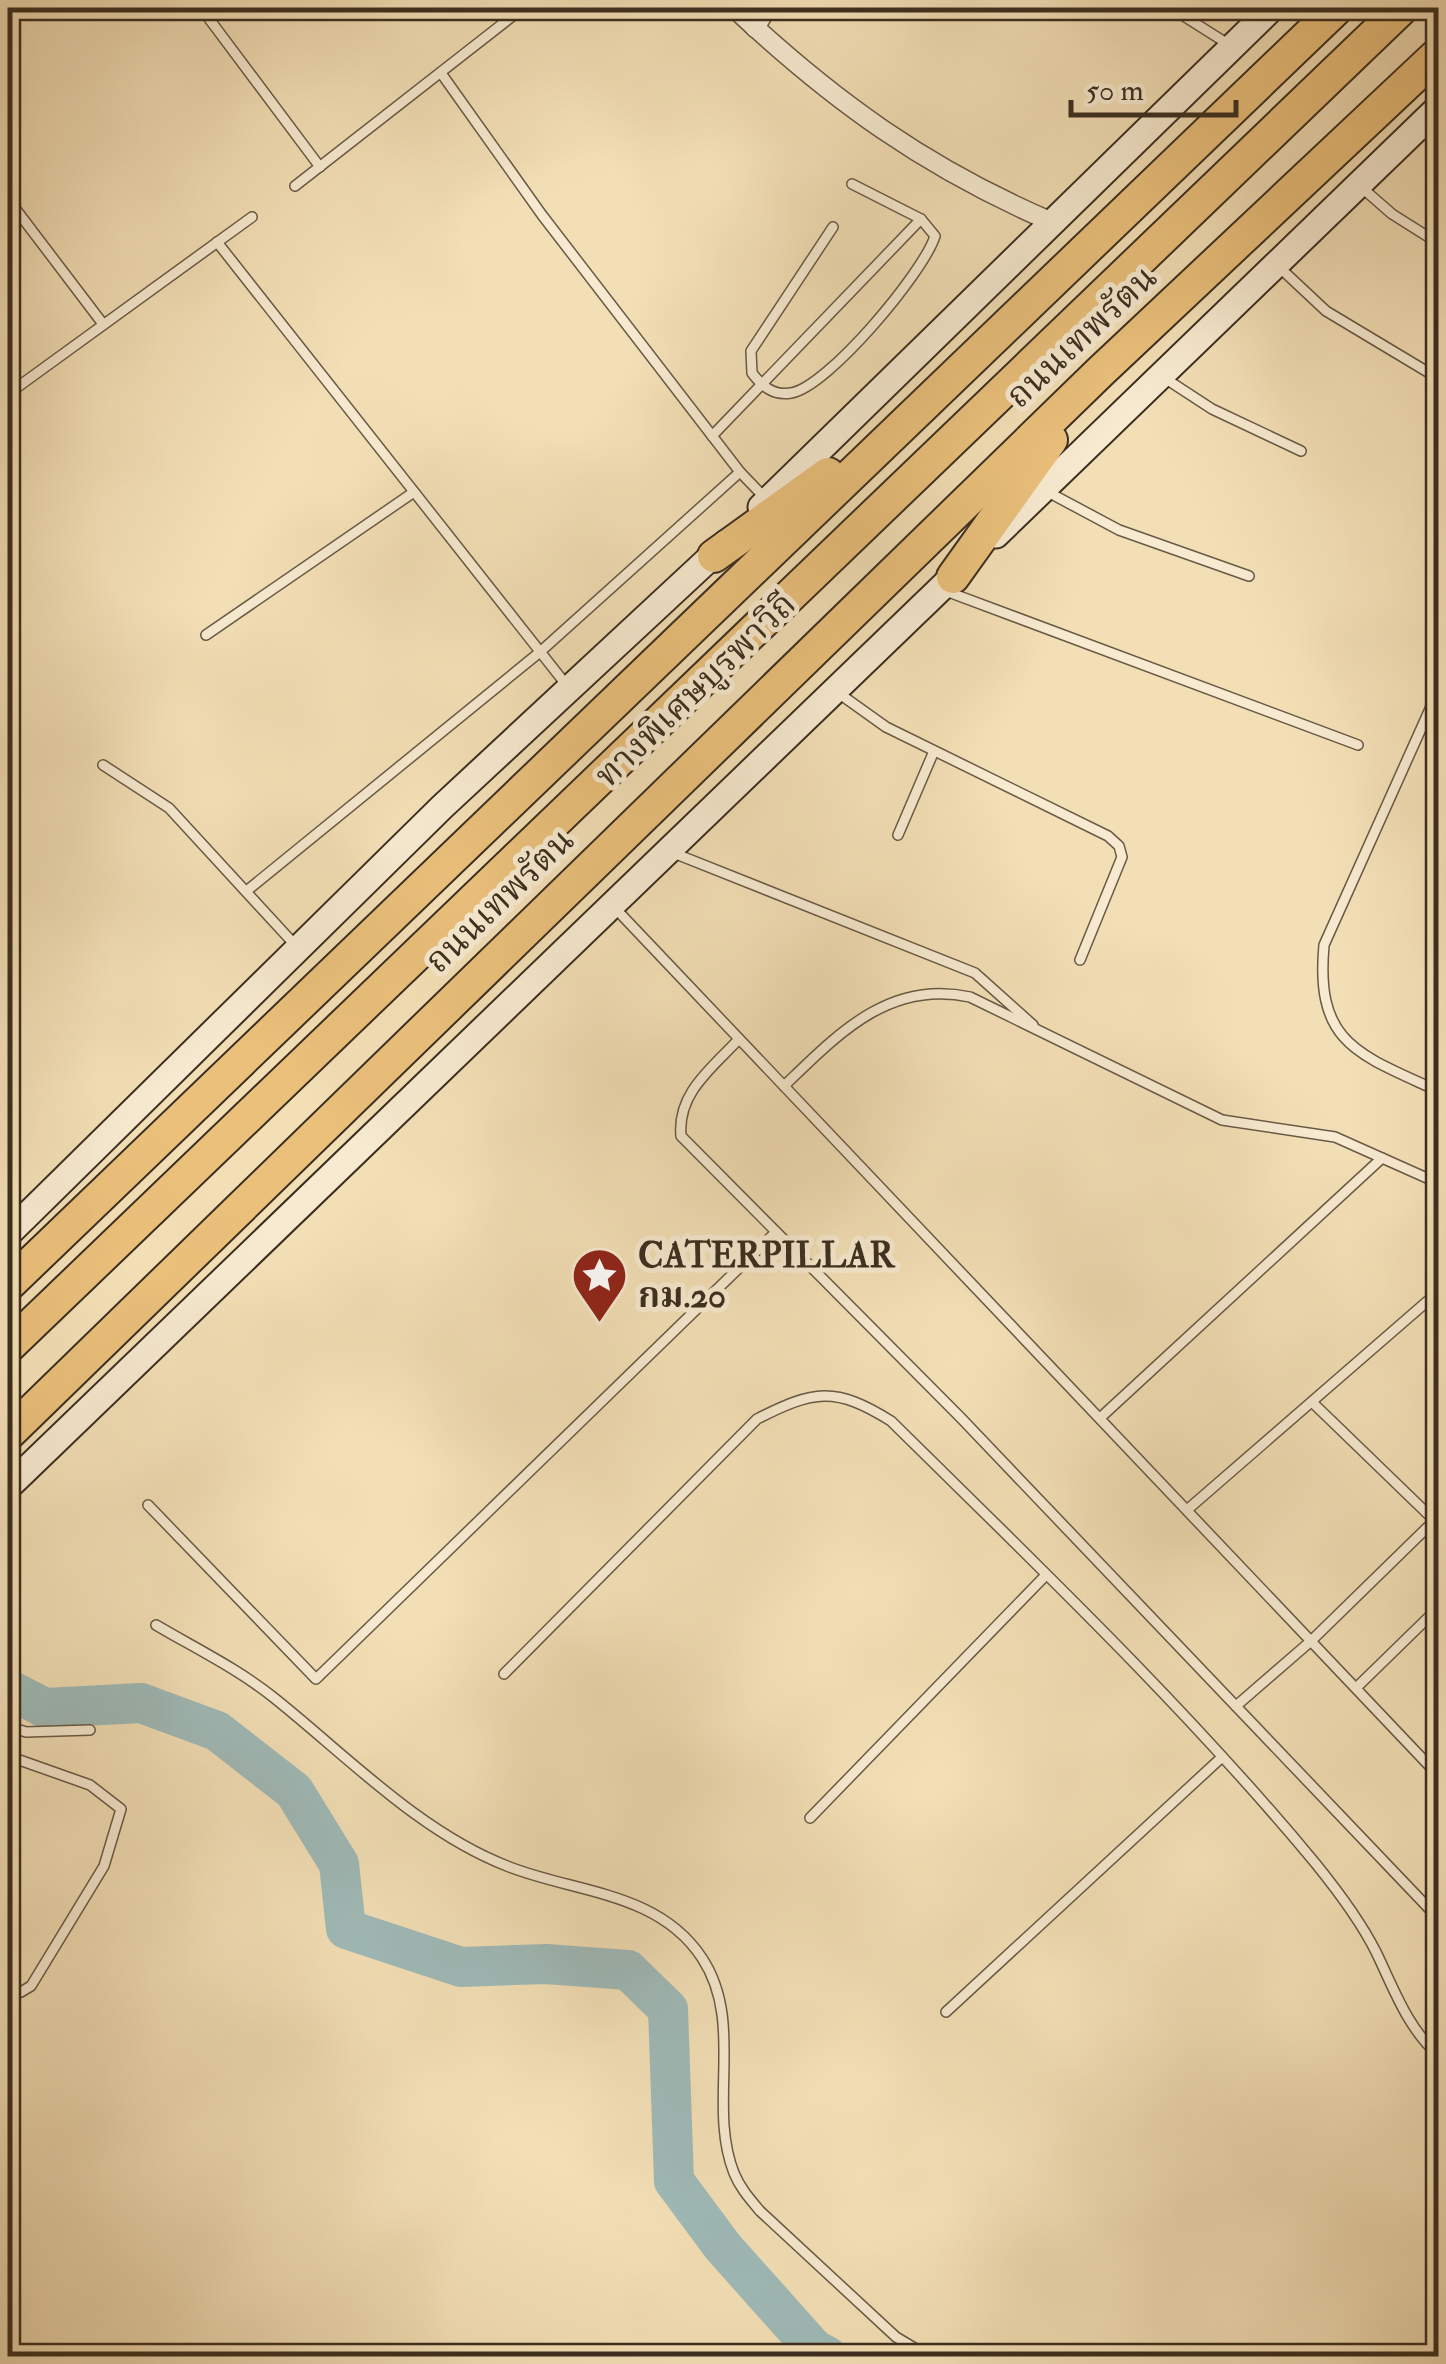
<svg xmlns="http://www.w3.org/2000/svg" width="1446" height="2364" font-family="'IM FELL Double Pica','Noto Serif Thai',serif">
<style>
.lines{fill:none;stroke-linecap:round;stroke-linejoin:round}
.river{stroke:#9fbab8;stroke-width:40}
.lane-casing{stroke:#695a45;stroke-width:12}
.street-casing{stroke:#695a45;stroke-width:21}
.secondary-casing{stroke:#3b2e1f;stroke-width:29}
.highway-casing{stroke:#3b2e1f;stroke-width:36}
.lane{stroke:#f7ead0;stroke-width:9}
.street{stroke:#f7ead0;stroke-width:18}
.secondary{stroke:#f7ead0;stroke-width:25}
.highway{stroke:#eac07b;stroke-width:32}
.labels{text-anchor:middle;stroke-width:10;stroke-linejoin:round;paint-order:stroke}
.street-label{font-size:35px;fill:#3b2e1f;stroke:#f7ead0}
.poi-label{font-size:35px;font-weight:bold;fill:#3b2e1f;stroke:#f7ead0;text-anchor:start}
</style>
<rect width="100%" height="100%" fill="#f3dfb6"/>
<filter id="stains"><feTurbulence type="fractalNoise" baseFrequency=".002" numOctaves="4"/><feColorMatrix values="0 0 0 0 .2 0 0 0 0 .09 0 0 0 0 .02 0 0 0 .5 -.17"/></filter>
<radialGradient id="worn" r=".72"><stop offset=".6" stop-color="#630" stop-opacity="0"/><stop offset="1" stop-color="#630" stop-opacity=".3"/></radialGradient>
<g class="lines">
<path class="river" d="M8,1689L45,1708L141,1703L217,1731L294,1791L339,1864L346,1929L461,1967L546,1964L628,1970L668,2009L674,2181L723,2247L814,2349L827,2356"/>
<defs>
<g id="lane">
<path d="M201,8L320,167"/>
<path d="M1171,8L1228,44"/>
<path d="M441,73L542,215L740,472L766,499"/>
<path d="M295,186L519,11"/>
<path d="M1360,186L1392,214L1438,243"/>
<path d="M8,199L103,324"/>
<path d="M833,227L751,351L752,373C762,386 773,396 791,393C827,388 924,272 935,236L921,219L852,184"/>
<path d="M217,242L568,687"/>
<path d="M1278,266L1326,311L1436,377"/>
<path d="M1163,377L1212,409L1301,451"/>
<path d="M8,394L252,217"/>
<path d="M712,436L921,219"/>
<path d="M1046,491L1119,530L1249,576"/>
<path d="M943,590L1358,745"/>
<path d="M206,635L414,492"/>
<path d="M1438,691L1324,945C1315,1044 1358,1054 1438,1091"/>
<path d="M837,692L886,727L1108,836L1119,846L1122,857L1080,960"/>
<path d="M103,765L169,808L296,946"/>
<path d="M898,835L934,751"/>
<path d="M671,852L975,973L1033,1025"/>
<path d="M249,889L540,652L740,472"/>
<path d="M614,907L1438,1775"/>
<path d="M739,1039C712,1068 677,1093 681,1136L961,1418L1438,1918"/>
<path d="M784,1086C837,1035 889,979 970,997L1222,1120L1335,1137L1438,1183"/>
<path d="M1426,1303L1438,1316"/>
<path d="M1313,1403L1435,1521"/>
<path d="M1100,1418L1382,1158"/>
<path d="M148,1505L316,1679L776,1232"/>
<path d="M1187,1510L1438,1292"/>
<path d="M156,1625C195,1648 238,1669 273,1697C346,1755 419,1832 507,1866C574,1893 658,1891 702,1958C745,2023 707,2105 734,2173C740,2188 750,2199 760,2211L896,2337L928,2356"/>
<path d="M504,1674L757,1419C814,1390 835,1386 891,1421C1036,1564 1186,1707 1316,1864C1337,1890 1361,1922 1376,1952C1394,1989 1407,2027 1438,2055"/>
<path d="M1356,1688L1438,1608"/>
<path d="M1236,1706L1311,1641L1438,1517"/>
<path d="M8,1726L26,1732L90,1730"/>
<path d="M8,1756L90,1785L121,1809L104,1866L31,1986L21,1992L8,1990"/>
<path d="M810,1818L1046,1575"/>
<path d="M946,2012L1221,1758"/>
</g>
<g id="street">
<path d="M734,8C833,101 926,168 1052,222"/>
<path d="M755,28L767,8"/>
</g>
<g id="secondary">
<path d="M761,507L1272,8"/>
<path d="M996,535L1438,108"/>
<path d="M8,1234L442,807L726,543"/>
<path d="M8,1487L964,566"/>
</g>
<g id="highway">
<path d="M714,556L828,474"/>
<path d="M953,577L1051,440"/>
<path d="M8,1285L1337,8"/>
<path d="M8,1347L1402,8"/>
<path d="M8,1434L1100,372L1438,54"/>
</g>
</defs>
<use href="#lane" class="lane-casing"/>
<use href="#street" class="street-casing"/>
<use href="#secondary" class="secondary-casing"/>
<use href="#highway" class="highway-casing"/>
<use href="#lane" class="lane"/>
<use href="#street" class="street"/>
<use href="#secondary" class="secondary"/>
<use href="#highway" class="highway"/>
</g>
<defs>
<symbol id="sight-pin" viewBox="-11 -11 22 30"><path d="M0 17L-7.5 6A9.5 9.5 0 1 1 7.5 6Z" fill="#8f2418" stroke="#f7ead0"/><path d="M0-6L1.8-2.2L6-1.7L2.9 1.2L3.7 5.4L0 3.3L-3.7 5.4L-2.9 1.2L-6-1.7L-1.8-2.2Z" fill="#fff"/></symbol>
</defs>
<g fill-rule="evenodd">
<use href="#sight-pin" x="568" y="1244" width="63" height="86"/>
</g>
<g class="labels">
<g class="street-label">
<text transform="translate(1081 336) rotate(-43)" y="12">ถนนเทพรัตน</text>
<text transform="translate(695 689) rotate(-44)" y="12">ทางพิเศษบูรพาวิถี</text>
<text transform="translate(499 900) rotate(-44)" y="12">ถนนเทพรัตน</text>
</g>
<g class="poi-label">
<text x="638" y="1267">CATERPILLAR<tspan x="638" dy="40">กม.20</tspan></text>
</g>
</g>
<rect width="1446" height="2364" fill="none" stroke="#f3dfb6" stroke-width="40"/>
<rect x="10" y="10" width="1426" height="2344" fill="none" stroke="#3b2e1f" stroke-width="5"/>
<rect x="20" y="20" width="1406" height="2324" fill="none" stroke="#3b2e1f" stroke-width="2.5"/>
<path d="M1071 100v15h165v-15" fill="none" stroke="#3b2e1f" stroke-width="5"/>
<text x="1086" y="100" font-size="30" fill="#3b2e1f" stroke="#f7ead0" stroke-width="8" paint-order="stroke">50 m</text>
<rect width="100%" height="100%" filter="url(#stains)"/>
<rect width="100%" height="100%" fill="url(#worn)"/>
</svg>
